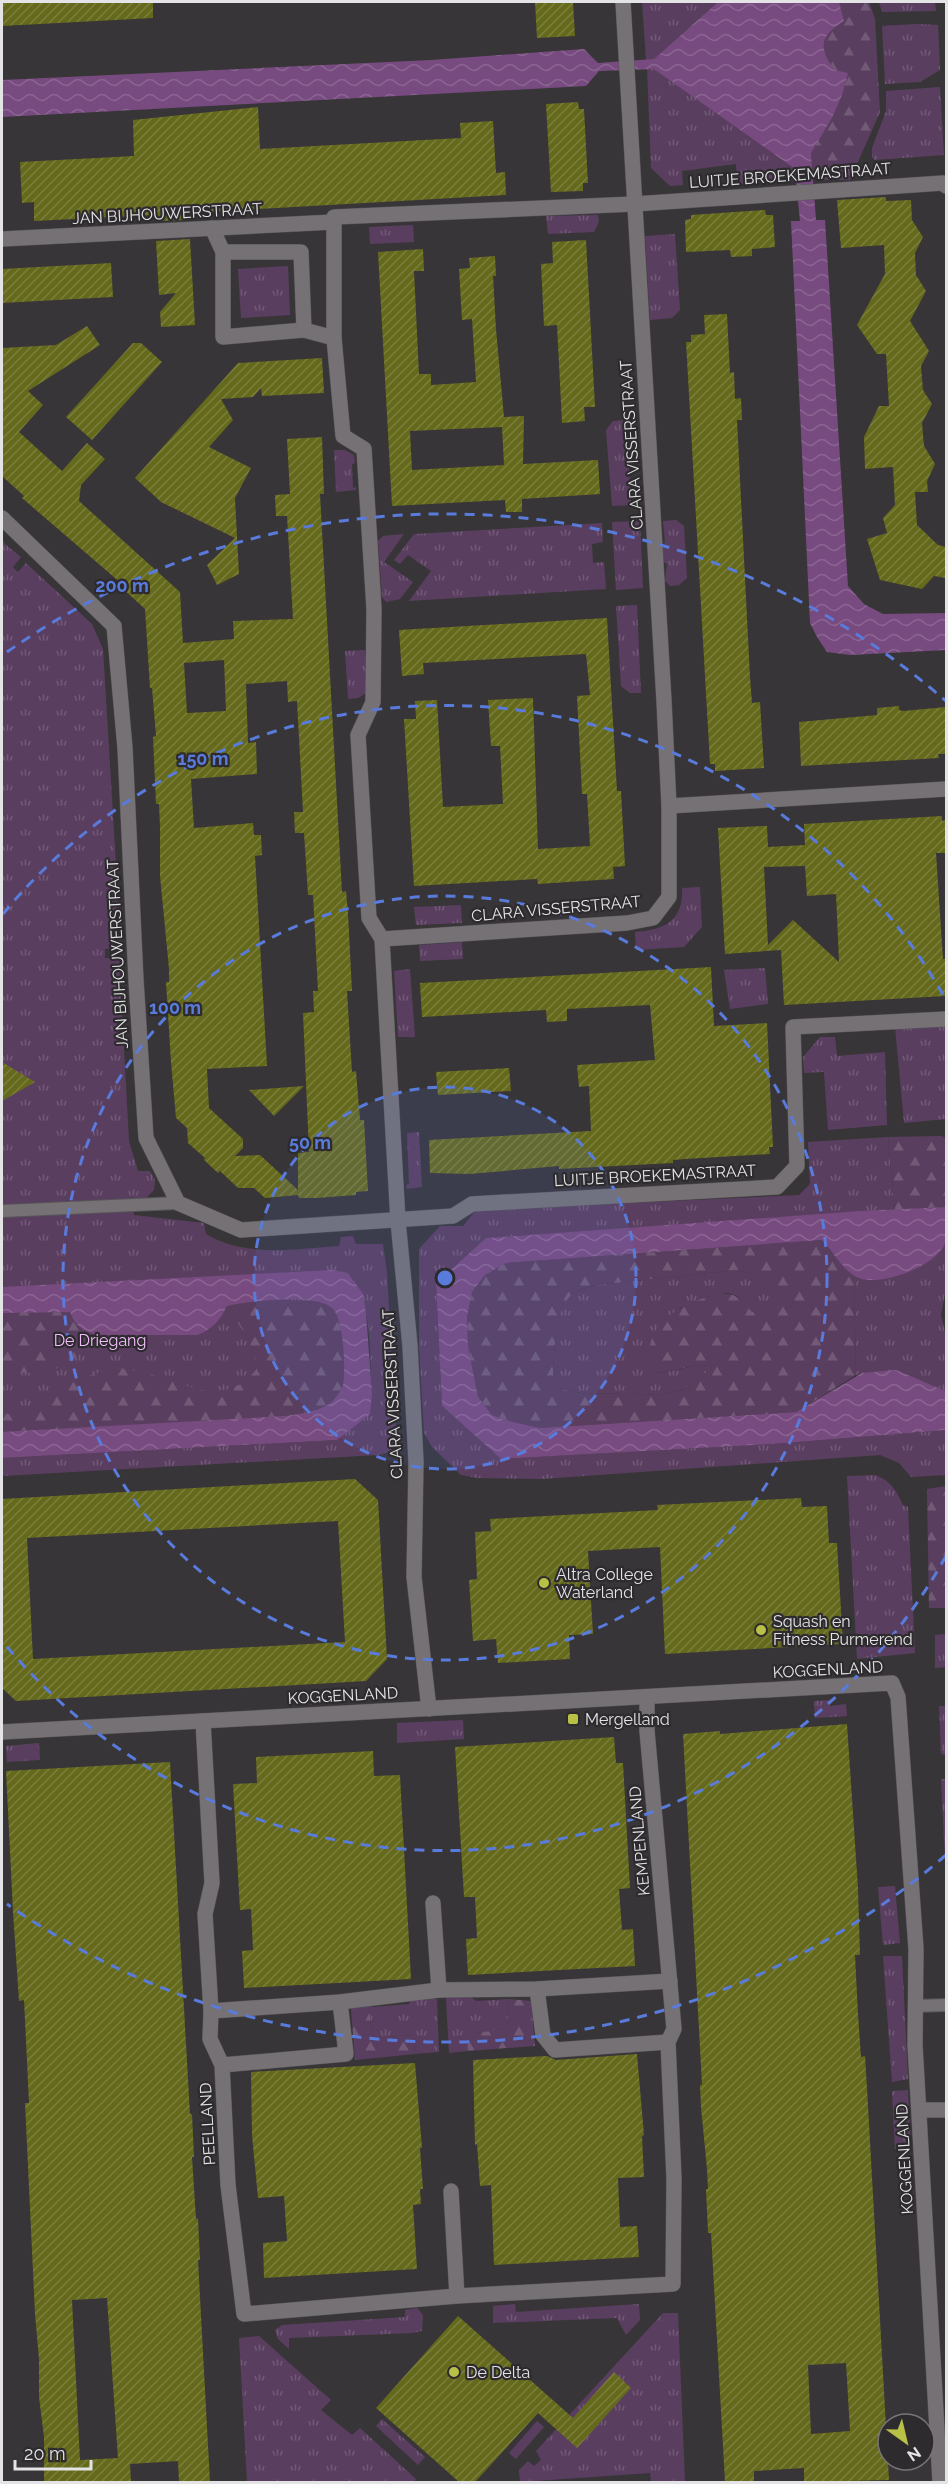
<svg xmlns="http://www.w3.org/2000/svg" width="948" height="2484" font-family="Raleway,sans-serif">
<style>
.grass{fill:url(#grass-tufts)}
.forest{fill:url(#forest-firs);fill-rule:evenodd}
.water{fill:url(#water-waves)}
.building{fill:url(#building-hatch);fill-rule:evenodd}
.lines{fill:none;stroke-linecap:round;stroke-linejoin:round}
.service-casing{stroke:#565457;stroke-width:14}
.minor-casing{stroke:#565457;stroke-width:16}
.service{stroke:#757175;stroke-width:12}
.minor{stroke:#757175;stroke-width:15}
.ring{fill:none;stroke:#597bdc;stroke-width:3;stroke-dasharray:10 8}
.poi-dot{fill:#b9c046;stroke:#2e2b2e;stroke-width:2}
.labels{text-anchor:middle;stroke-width:4.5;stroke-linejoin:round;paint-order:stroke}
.street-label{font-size:16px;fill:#e4e3e5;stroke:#2e2b2e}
.park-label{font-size:16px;fill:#f4befe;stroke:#2e2b2e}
.poi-label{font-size:16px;fill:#e4e3e5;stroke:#2e2b2e;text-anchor:start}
.centre{fill:#597bdc;stroke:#2e2b2e;stroke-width:3}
.ring-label{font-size:18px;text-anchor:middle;font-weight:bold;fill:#597bdc;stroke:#2e2b2e;stroke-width:4.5;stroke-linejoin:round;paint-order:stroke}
</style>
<defs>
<pattern id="grass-tufts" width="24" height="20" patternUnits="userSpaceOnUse" patternTransform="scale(1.5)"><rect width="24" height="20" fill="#5a3e60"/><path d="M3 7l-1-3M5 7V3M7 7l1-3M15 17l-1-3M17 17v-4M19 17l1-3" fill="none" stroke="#725a77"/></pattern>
<pattern id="forest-firs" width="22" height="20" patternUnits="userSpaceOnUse" patternTransform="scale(1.5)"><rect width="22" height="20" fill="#5a3e60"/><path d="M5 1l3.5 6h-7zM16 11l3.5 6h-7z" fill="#725a77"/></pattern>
<pattern id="water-waves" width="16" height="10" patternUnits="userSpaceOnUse" patternTransform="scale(1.5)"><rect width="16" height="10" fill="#784b80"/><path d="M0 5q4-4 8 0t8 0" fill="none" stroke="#8b6592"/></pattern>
<pattern id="building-hatch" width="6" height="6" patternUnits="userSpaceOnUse" patternTransform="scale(1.5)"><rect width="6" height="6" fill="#65691b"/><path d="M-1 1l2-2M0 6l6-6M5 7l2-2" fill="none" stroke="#7b7e3c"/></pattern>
</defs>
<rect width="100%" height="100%" fill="#383538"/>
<g class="grass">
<path d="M642,2H718L654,59L646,60Z"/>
<path d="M879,2H935L936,11L882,12Z"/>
<path d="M917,24L938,25L940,70L920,82L885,84L882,26Z"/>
<path d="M647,68H654L799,172L801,180L737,184L736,164L682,171L683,185L670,186L651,168Z"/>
<path d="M940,87L944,155L875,160L872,157V148L886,111V91Z"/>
<path d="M598,215L599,222L594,232L548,234L546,216Z"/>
<path d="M413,225L414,242L370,244L369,227Z"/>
<path d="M675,234L680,310L672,318L650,320L645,236Z"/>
<path d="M288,266L290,315L241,318L238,269Z"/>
<path d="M626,420L631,505L612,506L606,430L613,421Z"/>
<path d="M334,450H345L354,455L355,463L352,464L353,488L356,487V490L336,492Z"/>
<path d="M676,520L684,526L687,578L679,585L670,586L665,581L667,564L663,562V544L665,543L663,521Z"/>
<path d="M640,521L643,588L616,590L612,522Z"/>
<path d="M602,523L603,542L592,544L593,563L604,562L606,589L409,601L431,571L408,555L400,564L394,560L414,534Z"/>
<path d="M404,534L384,562L413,582L400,599L386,602L382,597L378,541L383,536Z"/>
<path d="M2,538L5,544L21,557L13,567L18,572L26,563L92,624L103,649L121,948L105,949V958H119L129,1141L138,1171H150L155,1180L154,1190L146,1198H132L134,1215L204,1223L206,1234C245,1258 296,1249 339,1246L341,1237L353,1236L356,1244H383L387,1272L396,1430L395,1444L390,1452L379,1455L2,1476V1458L337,1440L372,1393C369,1355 374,1304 348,1273L329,1281L356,1336L352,1407L321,1422L2,1445Z"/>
<path d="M637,605L641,693H630L621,686L616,606Z"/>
<path d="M365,650L368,687L366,693L358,698L348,699L345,651Z"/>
<path d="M700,887L702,927L684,947L636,950L635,932C664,930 684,921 682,888Z"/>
<path d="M461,905L462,923L416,925L414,907Z"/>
<path d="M462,942L463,959L420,961L419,945Z"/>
<path d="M765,968L768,1004L730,1009L724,970Z"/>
<path d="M410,969L415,1037H398L394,971Z"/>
<path d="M946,1026V1119L904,1123L895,1027Z"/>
<path d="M820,1037H835L837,1056L885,1052L887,1125L828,1130L824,1072L804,1073L803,1057Z"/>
<path d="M419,1132L422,1187L407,1189L406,1185L409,1184L407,1133Z"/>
<path d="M888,1137L895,1210L486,1238L436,1283L442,1406L501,1459L772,1444L946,1430V1475L911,1477L899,1463L880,1455L542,1479L477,1478L461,1475L432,1447L424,1433L419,1347V1249L440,1226H463L476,1210L799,1195L810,1184L808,1142Z"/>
<path d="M946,1242V1288L941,1315L946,1337V1391L923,1381L862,1373L856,1375L854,1275L861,1279L939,1253Z"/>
<path d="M737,1270C763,1277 780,1280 793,1304L786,1310L781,1304L752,1312L737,1296L728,1293L710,1296L680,1308L647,1361L657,1373C674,1372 694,1363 710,1366L711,1369L683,1390L657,1395L626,1393L586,1394L561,1389L553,1380C554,1359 554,1318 566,1300C572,1291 587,1288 596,1285Z"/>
<path d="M875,1475C891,1481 896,1490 903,1505L908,1507L915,1653L857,1659L847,1476Z"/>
<path d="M946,1634V1667L935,1668V1635Z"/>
<path d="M830,1700V1706L846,1704L847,1716L815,1718L814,1701Z"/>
<path d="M939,1706H946V1755L941,1754Z"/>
<path d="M463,1720L464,1739L397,1743V1723Z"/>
<path d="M39,1743L40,1760L7,1762L6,1746Z"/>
<path d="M941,1779H946V1880Z"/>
<path d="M895,1886L900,1943L883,1945L878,1887Z"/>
<path d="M883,1956H902L908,2079L892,2082Z"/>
<path d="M471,1997L476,2001L509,1999L507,2029L467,2034L468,2051L449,2053L446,1998Z"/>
<path d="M412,1999H437L439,2052L415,2054L413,2035L372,2038L369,2004L373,2007L409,2004Z"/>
<path d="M908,2090L911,2149H895L892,2091Z"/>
<path d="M515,2304L516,2312L639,2304L640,2320L626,2335L617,2318L493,2323V2306Z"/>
<path d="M417,2308L423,2315L422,2331L412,2333L289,2338V2349L278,2339L275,2330L282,2325L405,2317V2310Z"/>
<path d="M663,2313H678L685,2482H651L650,2473L520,2482L519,2470L528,2461L534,2466L541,2460L536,2451Z"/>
<path d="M259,2336L331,2400L321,2410L352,2435L360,2428L416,2479L414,2482H247L239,2338Z"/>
<path d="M382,2419L425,2457L418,2465L376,2426Z"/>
<path d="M537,2421L544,2427L516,2459L509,2453Z"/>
</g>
<g class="forest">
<path d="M839,2H869L875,19L880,112L850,180H820L813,174L811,152L832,118L847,73L834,71C819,48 819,36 843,21Z"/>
<path d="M942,1136L946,1139V1207L895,1210L888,1137Z"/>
<path d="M822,1240L846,1268L854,1275L856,1375L796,1412L540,1428L513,1422L492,1415L478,1397L468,1346L467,1317L472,1292L485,1275L505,1263ZM737,1270C762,1277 780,1281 793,1304L786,1310L781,1303L752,1312C747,1306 742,1299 735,1296C716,1287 671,1310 659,1325C651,1335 649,1349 647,1361L656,1373C673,1372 693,1363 710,1366L711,1369L683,1390L657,1395L626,1393L586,1394L561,1389L553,1380C554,1359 554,1318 567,1300C572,1291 586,1288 596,1285Z"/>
<path d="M317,1300L333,1308L340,1321L344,1367L342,1388L330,1403L308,1413L285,1416L2,1432V1412L12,1415H25L38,1410L63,1385L114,1367L143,1372L204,1391L225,1390L244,1383L256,1370C258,1347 239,1326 227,1306L242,1302Z"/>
<path d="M70,1312L84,1331L94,1334C86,1358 54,1374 30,1373C20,1373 11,1370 2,1369V1313Z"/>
<path d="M946,1486V1608H929L927,1489Z"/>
<path d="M509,1999L531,2001L535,2046L468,2051L466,2034L507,2029Z"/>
<path d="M369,2004L372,2038L413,2035L415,2054L355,2060L351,2010L355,2005Z"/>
</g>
<g class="water">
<path d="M718,2H839L844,21C819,36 819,48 834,70L848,73L842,95L832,118L811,153L816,220H825L848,586L864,604L883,614L946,613V650L850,655L827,652L817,637L810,623L791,221H800L795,169L654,69L599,71L586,86L2,117V80L431,60L584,49L598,63L654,59Z"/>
<path d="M946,1207C947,1218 948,1230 946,1240C941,1265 884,1285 862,1279C845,1275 834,1252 822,1240L506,1263L485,1275L472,1292L467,1317L468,1346L478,1397L492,1415L513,1422L540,1428L796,1412L862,1373L896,1370L946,1391V1430L772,1444L501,1459L442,1406L436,1283L486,1238L861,1211Z"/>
<path d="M333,1270L348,1273L363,1294L366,1313L372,1393L370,1414L337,1440L2,1458V1432L285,1416C300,1414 316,1412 329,1404C334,1401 341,1391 343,1386C346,1370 344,1316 331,1307C312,1293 250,1301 227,1306C220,1320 212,1330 197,1335H97C84,1331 75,1326 70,1312L2,1313V1287Z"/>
</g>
<g class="building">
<path d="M2,2H153V18L2,26Z"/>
<path d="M535,2H573L575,36L537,38Z"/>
<path d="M578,102L579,109H584L588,183H583V191L551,192L546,104Z"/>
<path d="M258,107L260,149L461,138L460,123L493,121L496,173L505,172L506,195L189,213V220L155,221V215L34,221V202L22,203L20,162L134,156L133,120Z"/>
<path d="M886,197V201L911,200L912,220L923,237L915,253L916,275L926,291L910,321L929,351L921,366L923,390L932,404L922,423L924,446L935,464L927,481L928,492H915L917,525L938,545L946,547V578L934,576L922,589L880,580L867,539L887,533L883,518L895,505L893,467L865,469L864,437L879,406H889L886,354H877L857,325L885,274L884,245L841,248L837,200Z"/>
<path d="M765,210L766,215H773L775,247L752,249V256L731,257L730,250L686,252L685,220L691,219V215Z"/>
<path d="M190,239L195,325L161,327L160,312L176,293L159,295L156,241Z"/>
<path d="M586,240L595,407H584L585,421L562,423L557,325L544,326L541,264L553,263L552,242Z"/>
<path d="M423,249L424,271H414L419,374H431V385L476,382L472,319L462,320L459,269L470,268L469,258L495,256L496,276H493L496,329L504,417L524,416L523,464L598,460L600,494L522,499V512H506L505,500L392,506L378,252ZM502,427L504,465L412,470L410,431Z"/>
<path d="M111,263L113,297L2,303V269Z"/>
<path d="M727,314L730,373L734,372L735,399L741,398L742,420H737L750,677L752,703L760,702L764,768L715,771V764H710L686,342H691V335L705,334L704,315Z"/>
<path d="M87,326L100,345L28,391L43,405L19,432L62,471L87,443L105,459L81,485L79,501L180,592L183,643L234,639L233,621L293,619L287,516H276L275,495L290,494L287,439L322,437L324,494H320L342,892L346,891L348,913L352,991H347L352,1072L356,1071L360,1120H364L368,1191L356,1192V1195L317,1198H299L298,1195L265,1198L254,1188H238L220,1171L218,1173L204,1160L205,1158L188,1143L187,1128L176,1118L171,1062L166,982H169V969L160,876V827L159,804H156L153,737L156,736L152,688H150L145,609L120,586L122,584L22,498L24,496L2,476V348L56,345ZM224,660L226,711L187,713L184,663ZM287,681L288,702L297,701L303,812H294L295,833H304L308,895H313L318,991H313L314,1012L303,1013L309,1152L298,1153V1190L260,1155L235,1156L243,1148V1139L209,1108L207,1069L267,1066L255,856L262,855L261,835H254L253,823L194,828L191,779L257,774L256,742L248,743L246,684Z"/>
<path d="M133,343H141L162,362L92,440L66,417Z"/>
<path d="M322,358L324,393L262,396L261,388L253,397L221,399L233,420L209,447L251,468L235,498L239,574L217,585L207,565L235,538L161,502L135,478L238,363Z"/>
<path d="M607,618L617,791H621L625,866L613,867L614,879L538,884L537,879L414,886L404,719H416L415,701L437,700L443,807L503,804L500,746H491L488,700L533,698L538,849L590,846L587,794H582L577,696L590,695L586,654L423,663L424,674L402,676L399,630Z"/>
<path d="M899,706V710L903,711L946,707V754H938L939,758L801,766L799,722L877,715V708Z"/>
<path d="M942,816V821L946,820V853H936L943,959H946V996L784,1005L781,950L725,954L718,828L764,826H767L768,847L805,845L804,824ZM805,866L807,896L836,894L839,962L793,920L768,945L764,867Z"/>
<path d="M711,967L714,1026L767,1023L773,1147H769L770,1154L686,1159L673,1160V1163L634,1165L559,1169V1166L470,1174L430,1173L429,1140L591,1131L589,1086L579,1087L577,1065L655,1060L650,1005L567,1009V1021L547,1022L546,1010L422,1017L420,983Z"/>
<path d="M2,1062L35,1082L2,1101Z"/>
<path d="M509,1068L511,1091L438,1095L436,1072Z"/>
<path d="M304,1086L274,1116L249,1090Z"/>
<path d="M355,1479L378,1500L387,1659L366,1681L16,1701L2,1688V1499ZM338,1521L345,1642L33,1659L27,1538Z"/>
<path d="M801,1498L802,1507L827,1506L829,1543H837L843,1644L665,1654L660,1547L588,1551L593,1634L569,1635L570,1659L498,1663L496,1639L473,1641L469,1580L477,1579L475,1532L491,1531L490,1519L658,1510L657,1505Z"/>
<path d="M847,1724L858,1888L860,1955H855L858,2014L861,2057L865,2056L867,2088L889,2480L804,2482V2468L754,2471V2482H725L711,2233H708L706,2189H708L707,2169L701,2107L700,2085H702L683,1734L720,1731V1734ZM846,2363L850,2431L811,2434L808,2365Z"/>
<path d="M614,1737L616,1763H623L630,1888L619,1889L622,1930L633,1929L635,1966L468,1975L466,1939L477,1938L475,1897H464L455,1747Z"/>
<path d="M373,1751L374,1776L400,1775L411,1979L244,1988L242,1951L253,1950L251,1909L240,1910L233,1784L257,1783L256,1757Z"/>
<path d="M170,1762L190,2114H192L193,2135L194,2157H192L196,2219L198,2218L200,2260H198L210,2482H179L178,2461L130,2464L131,2482H44V2437L39,2397V2359L35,2314L25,2103H29L26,2041L24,2000L19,2001L13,1912L6,1771ZM107,2298L118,2458L80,2460L72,2300Z"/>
<path d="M637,2054L644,2135L642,2136L644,2177L618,2178L620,2227L637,2226L639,2257L494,2265L491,2185L480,2186L477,2144L475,2145L473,2060L547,2056L556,2060Z"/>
<path d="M415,2063L422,2148H420L423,2189H420L421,2204L413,2205L417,2269L264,2278L263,2243L287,2241L284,2196L258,2198L252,2135L251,2072Z"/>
<path d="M458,2316L573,2418L614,2372L631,2388L577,2448L538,2413L475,2482H459L376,2408Z"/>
</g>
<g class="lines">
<defs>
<g id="service">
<path d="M3,1211L178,1203"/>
<path d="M915,2006L946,2005"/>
</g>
<g id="minor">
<path d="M212,228L223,252V337L304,330L334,338"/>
<path d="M2,239L334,222"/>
<path d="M223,252H301L304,330"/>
<path d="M2,518L114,626L125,748L136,980L146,1138L178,1203L241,1230L453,1216L472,1204L777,1187L797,1166L793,1027L946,1019"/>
<path d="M669,806L946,789"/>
<path d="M382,939L369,918L358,735L373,702L374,609L364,449L343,436L334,338V217L634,204L943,183L946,186"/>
<path d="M429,1709L414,1577L416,1462L410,1346L398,1221L382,939L627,923L653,918L669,897V806L664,701L623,2"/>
<path d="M203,1721L212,1883L205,1914L211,2011L210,2039L222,2065L228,2185L244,2314L457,2296L673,2284L674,2179L668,2042L674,2029L647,1731V1698"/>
<path d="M2,1732L892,1683L898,1697L916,1949L915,2045L940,2482"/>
<path d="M433,1903L439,1990"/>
<path d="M537,1989L543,2035L555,2050L668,2042"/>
<path d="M211,2011L340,2002L439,1990L537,1989L670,1981"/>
<path d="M222,2065L346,2054L340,2002"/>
<path d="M920,2110H946"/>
<path d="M451,2191L457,2296"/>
</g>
</defs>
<use href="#service" class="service-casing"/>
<use href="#minor" class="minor-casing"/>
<use href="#service" class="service"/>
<use href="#minor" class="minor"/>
</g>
<circle cx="445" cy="1278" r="191" fill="#597bdc" fill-opacity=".12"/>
<g class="ring">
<circle cx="445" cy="1278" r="191"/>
<circle cx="445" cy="1278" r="382"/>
<path d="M946 1556A573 573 0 0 1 3 1642M3 914A573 573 0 0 1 946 1000"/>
<path d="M946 1855A764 764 0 0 1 7 1904M7 652A764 764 0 0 1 946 701"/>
</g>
<g class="poi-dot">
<circle cx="544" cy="1583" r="6"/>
<circle cx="761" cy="1630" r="6"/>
<rect x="567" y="1713" width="12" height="12" rx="3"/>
<circle cx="454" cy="2372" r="6"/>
</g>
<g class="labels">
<g class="street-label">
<text transform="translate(790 175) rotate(-4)" y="6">LUITJE BROEKEMASTRAAT</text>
<text transform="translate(167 213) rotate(-3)" y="6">JAN BIJHOUWERSTRAAT</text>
<text transform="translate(631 445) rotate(-94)" y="6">CLARA VISSERSTRAAT</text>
<text transform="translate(556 908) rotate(-5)" y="6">CLARA VISSERSTRAAT</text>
<text transform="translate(117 954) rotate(-93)" y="6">JAN BIJHOUWERSTRAAT</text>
<text transform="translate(655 1175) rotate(-3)" y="6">LUITJE BROEKEMASTRAAT</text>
<text transform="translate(392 1394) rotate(-93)" y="6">CLARA VISSERSTRAAT</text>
<text transform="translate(828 1669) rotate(-3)" y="6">KOGGENLAND</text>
<text transform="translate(343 1695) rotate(-3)" y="6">KOGGENLAND</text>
<text transform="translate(639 1841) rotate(-95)" y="6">KEMPENLAND</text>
<text transform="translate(207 2124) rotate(-93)" y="6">PEELLAND</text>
<text transform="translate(904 2159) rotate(-93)" y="6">KOGGENLAND</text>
</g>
<g class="park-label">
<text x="100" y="1346">De Driegang</text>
</g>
<g class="poi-label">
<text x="556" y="1580">Altra College<tspan x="556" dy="18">Waterland</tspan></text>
<text x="773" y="1627">Squash en<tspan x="773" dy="18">Fitness Purmerend</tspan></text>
<text x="585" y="1725">Mergelland</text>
<text x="466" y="2378">De Delta</text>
</g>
</g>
<circle cx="445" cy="1278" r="9" class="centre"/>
<g class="ring-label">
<text x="122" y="592">200 m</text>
<text x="203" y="765">150 m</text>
<text x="175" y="1014">100 m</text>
<text x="310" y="1149">50 m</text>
</g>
<rect width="948" height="2484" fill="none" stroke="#e4e3e5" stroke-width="6"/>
<g transform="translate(906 2442) rotate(146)"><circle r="28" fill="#2e2b2e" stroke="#777577" stroke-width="1.5"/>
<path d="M0-4.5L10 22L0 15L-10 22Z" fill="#b9c046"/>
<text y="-9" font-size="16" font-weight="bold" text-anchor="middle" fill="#e4e3e5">N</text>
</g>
<path d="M15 2460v9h76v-9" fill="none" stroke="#e4e3e5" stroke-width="3"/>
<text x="24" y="2460" font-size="18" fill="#e4e3e5" stroke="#2e2b2e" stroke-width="4.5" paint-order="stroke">20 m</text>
</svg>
